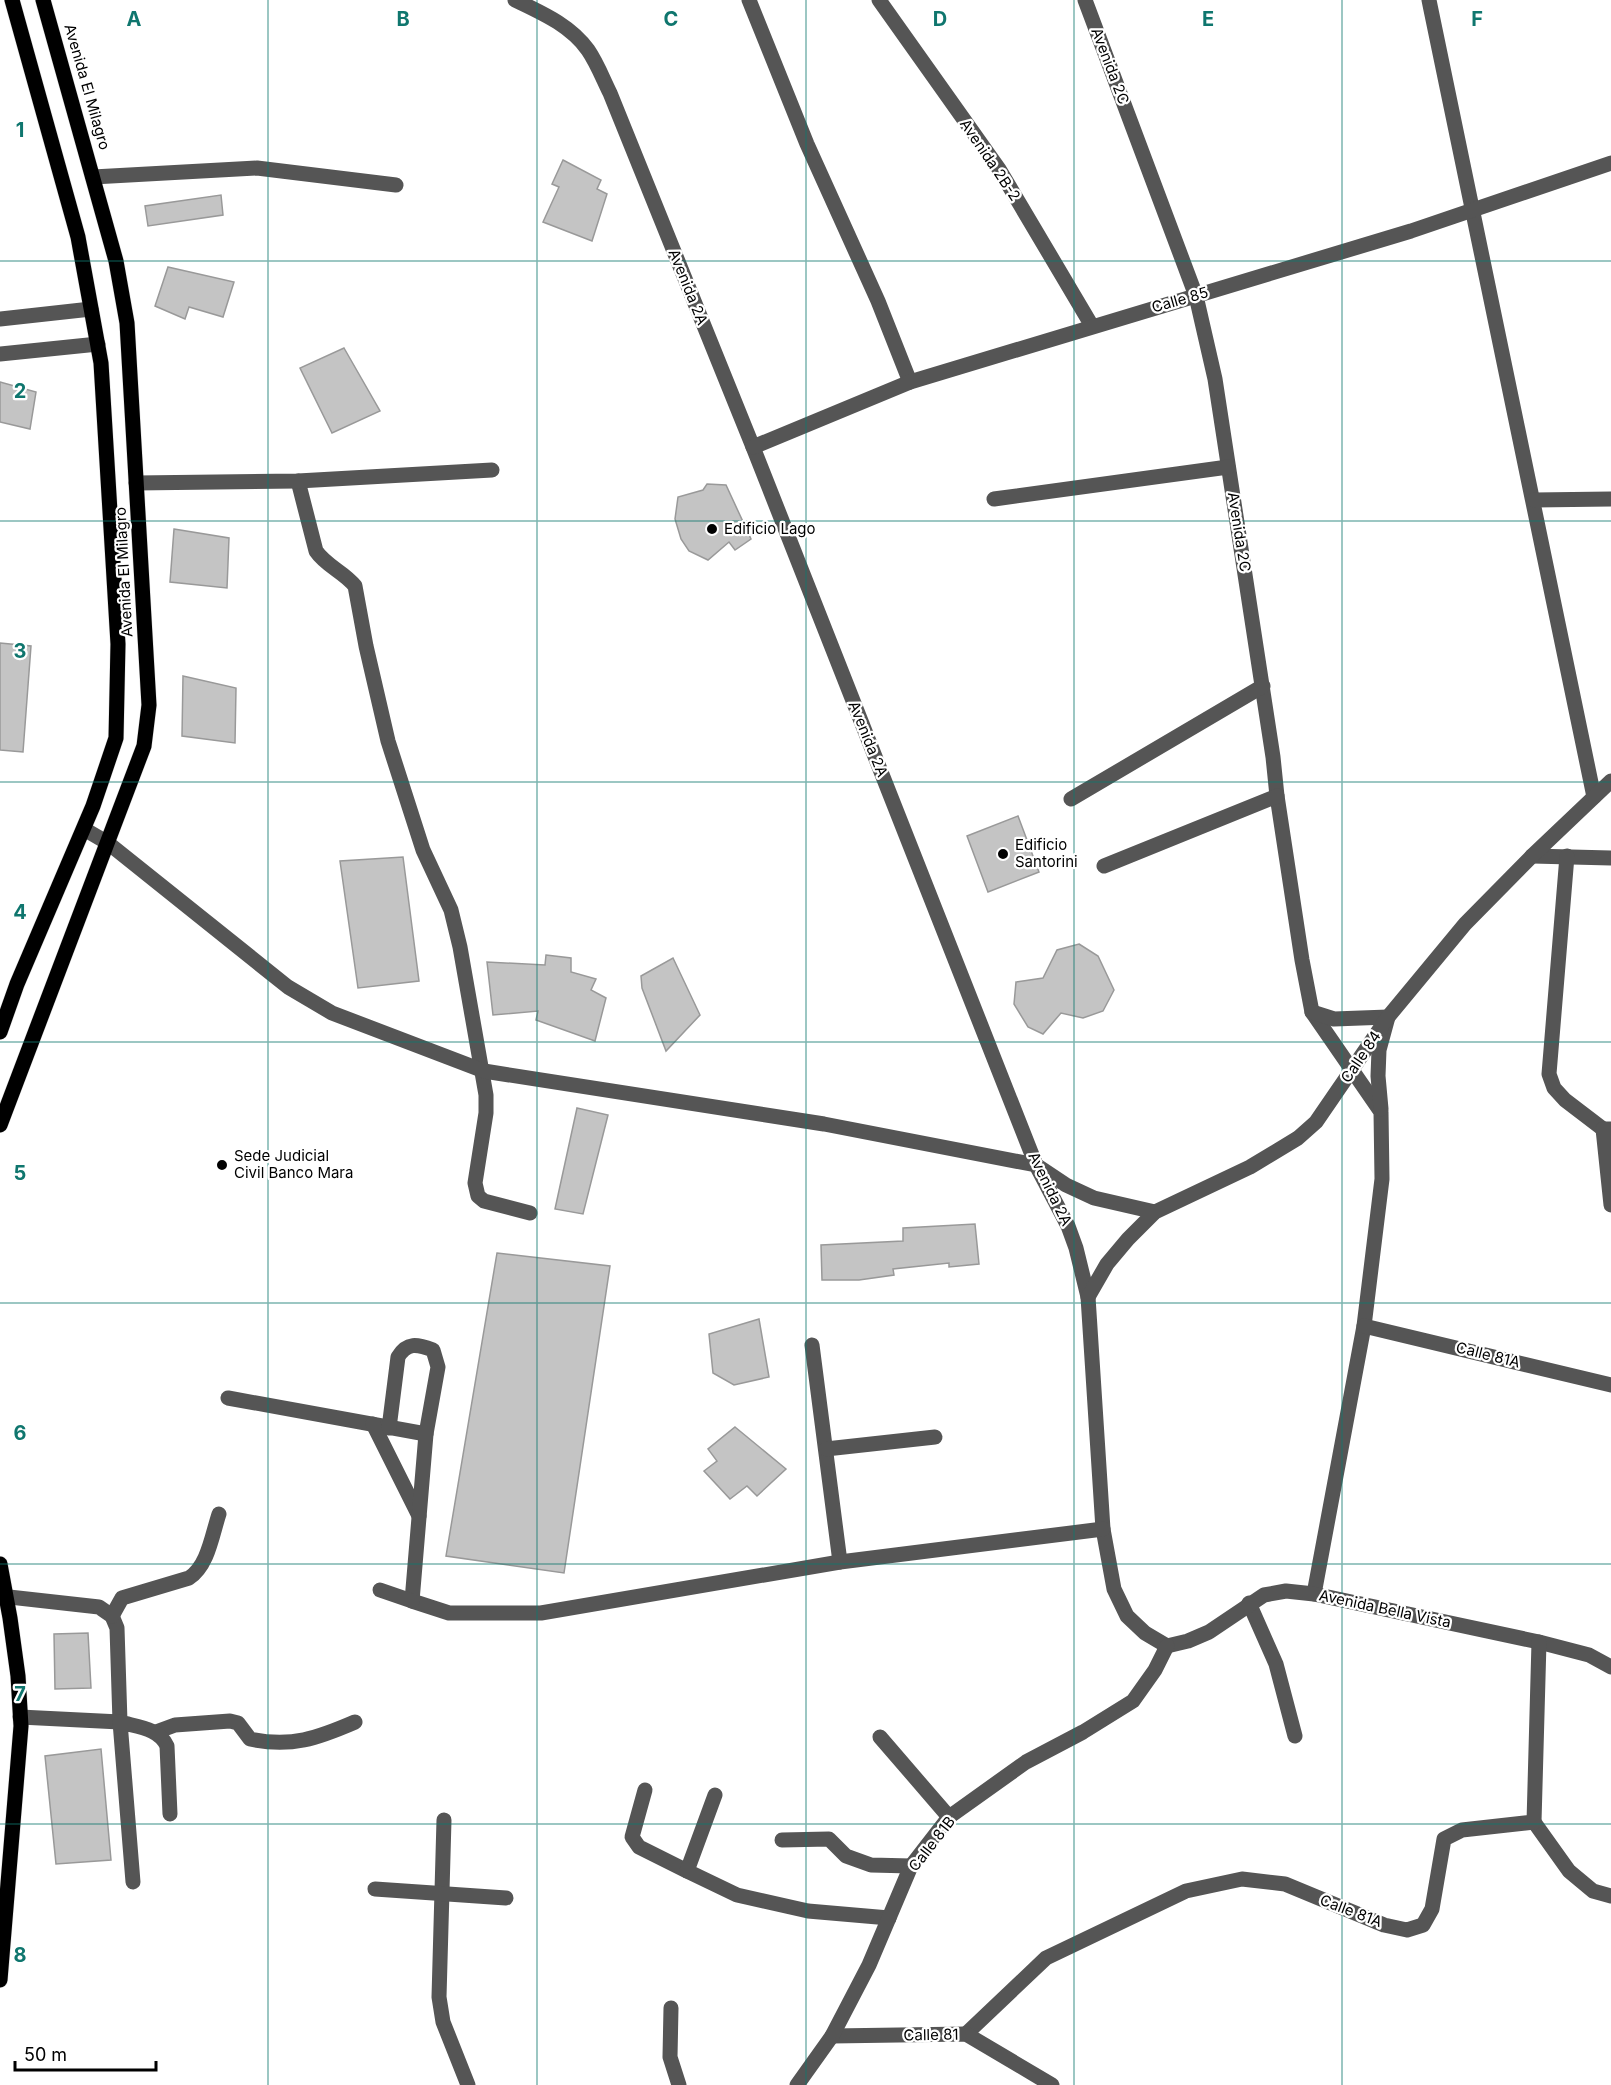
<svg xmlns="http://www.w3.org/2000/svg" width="1611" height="2085" font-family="Inter,sans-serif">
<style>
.building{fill:#c4c4c4;stroke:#999;stroke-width:1.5}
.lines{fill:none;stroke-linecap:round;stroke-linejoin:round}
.major-casing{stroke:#dbdbdb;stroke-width:16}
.minor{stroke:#555;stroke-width:15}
.major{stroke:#000;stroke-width:15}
.grid{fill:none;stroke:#0f766e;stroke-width:1.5;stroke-opacity:0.55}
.poi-dot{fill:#000;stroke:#fff;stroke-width:2}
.labels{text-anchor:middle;stroke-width:4.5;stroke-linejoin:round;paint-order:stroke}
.street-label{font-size:15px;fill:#000;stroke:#fff}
.poi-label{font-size:15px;fill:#000;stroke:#fff;text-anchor:start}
.grid-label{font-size:20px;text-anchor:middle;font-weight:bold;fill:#0f766e;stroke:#fff;stroke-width:4.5;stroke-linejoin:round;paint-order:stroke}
</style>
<rect width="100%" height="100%" fill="#fff"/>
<g class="building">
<path d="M563,160L601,180L597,189L607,194L592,241L543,222L559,187L552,184Z"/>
<path d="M221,195L223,215L148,226L145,206Z"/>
<path d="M168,267L234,282L223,317L189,307L185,319L155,306Z"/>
<path d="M344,348L380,411L332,433L300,368Z"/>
<path d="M0,382L36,392L30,429L0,422Z"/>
<path d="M707,484L726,485L751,539L735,550L729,542L708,560L689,551L681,539L675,519L678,497L703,490Z"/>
<path d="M174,529L229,538L227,588L170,582Z"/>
<path d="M0,643L31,646L23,752L0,750Z"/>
<path d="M183,676L236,688L235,743L182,736Z"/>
<path d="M1018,816L1039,872L988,892L967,836Z"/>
<path d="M403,857L419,981L358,988L340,861Z"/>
<path d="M1079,944L1098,956L1114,990L1103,1011L1083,1018L1061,1013L1043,1034L1028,1027L1014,1004L1016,982L1043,978L1057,950Z"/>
<path d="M546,955L571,958V972L596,979L591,990L606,998L595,1041L536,1020L538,1011L493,1015L487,962L545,965Z"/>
<path d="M673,958L700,1015L666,1051L642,988L641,976Z"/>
<path d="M577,1108L608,1115L583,1214L555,1209Z"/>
<path d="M975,1224L979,1264L949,1267V1263L893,1269L894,1275L859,1280H822L821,1245L903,1241V1228Z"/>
<path d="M497,1253L610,1266L564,1573L446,1556Z"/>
<path d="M759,1319L769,1377L734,1385L713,1373L709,1334Z"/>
<path d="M735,1427L786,1469L757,1496L747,1486L730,1499L704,1471L717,1461L708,1449Z"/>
<path d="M88,1633L91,1688L55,1689L54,1634Z"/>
<path d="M101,1749L111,1860L56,1864L45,1756Z"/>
</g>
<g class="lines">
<defs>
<g id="major">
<path d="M0,1032L17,984L93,806L116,738L118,644L101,363L78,237L12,0"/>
<path d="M0,1125L144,746L149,705L127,323L116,261L43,0"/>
<path d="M0,1564L10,1618L18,1676L21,1726L0,1980"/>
</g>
</defs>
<use href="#major" class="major-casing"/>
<g class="minor">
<path d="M515,0C542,13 570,25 588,50C597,63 603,79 610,93L753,447L1036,1165L1068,1226L1076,1248L1088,1297L1103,1529L1114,1589L1127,1616L1145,1633L1167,1646"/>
<path d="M749,0L807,144L878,301L910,382"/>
<path d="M879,0L999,169L1092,326"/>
<path d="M1085,0L1196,296L1215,379L1273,757L1277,796L1302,960L1312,1012L1381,1112L1382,1179L1364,1326L1314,1594"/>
<path d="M1429,0C1482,266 1540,531 1594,797"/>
<path d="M93,177L257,168L396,185"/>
<path d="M0,319L91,309"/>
<path d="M0,354L98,344"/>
<path d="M753,447L910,382L1411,231L1611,163"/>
<path d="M298,481L316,551C326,566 344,572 355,586L366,646L388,741L423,850L451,910L460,947L486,1095V1113L475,1183L478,1196L484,1201L530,1213"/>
<path d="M136,483L298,481L492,470"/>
<path d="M994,499L1228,467"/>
<path d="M1534,500L1611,499"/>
<path d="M1071,799L1263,686"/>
<path d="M84,829L108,843L288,987L332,1013L484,1071L824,1124L1036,1165L1066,1185L1094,1198L1155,1212"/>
<path d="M1532,856L1611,858"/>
<path d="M1567,856L1549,1074L1554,1088L1565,1100L1603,1129"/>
<path d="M1104,866L1277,796"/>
<path d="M1312,1012L1334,1019L1388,1017L1379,1050L1378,1076L1381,1109"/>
<path d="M1611,1129H1603L1611,1205"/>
<path d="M1088,1297L1107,1264L1128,1239L1155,1212L1250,1167L1298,1138L1316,1122L1388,1017L1465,924L1532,856L1611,781"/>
<path d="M1364,1326L1611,1385"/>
<path d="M812,1345L840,1562"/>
<path d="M228,1398L426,1434"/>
<path d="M373,1424L419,1516"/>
<path d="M389,1428L398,1357C407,1342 417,1344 433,1350L438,1367L426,1434L412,1601L449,1613H541L840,1562L1103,1529"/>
<path d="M826,1449L935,1437"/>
<path d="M380,1590L412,1601"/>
<path d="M0,1596L99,1607L112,1616L117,1628L120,1722L20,1717"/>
<path d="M1249,1603L1276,1664L1295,1736"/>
<path d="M112,1616L122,1598L189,1578C208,1566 212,1535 219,1514"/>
<path d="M1167,1646L1188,1641L1209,1632L1264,1595L1286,1591L1314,1594L1539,1642L1589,1655L1611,1667"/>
<path d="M156,1732L175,1725L230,1721L238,1723L250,1739C291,1748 318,1738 355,1722"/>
<path d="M880,1737L949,1817"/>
<path d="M645,1790L632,1837L639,1847L687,1871"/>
<path d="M715,1795L687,1871L737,1895L808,1911L889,1918"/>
<path d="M444,1820L439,1997L443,2022L468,2085"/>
<path d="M1534,1822L1569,1871L1593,1891L1611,1896"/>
<path d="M782,1840L829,1839L846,1856L871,1865L911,1866"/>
<path d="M133,1882L120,1722C137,1727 159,1728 167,1746L170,1814"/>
<path d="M375,1889L506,1898"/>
<path d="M671,2008L670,2057L679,2085"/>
<path d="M966,2034L1046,1958L1186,1891L1242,1879L1285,1884L1384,1925L1407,1930L1423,1925L1432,1909L1444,1839L1462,1830L1534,1822L1539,1642"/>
<path d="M832,2036L966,2034L1052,2085"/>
<path d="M797,2085L832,2036L869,1965L911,1866L949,1817L1026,1762L1083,1732L1133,1701L1155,1670L1167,1646"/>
</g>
<use href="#major" class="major"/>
</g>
<path class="grid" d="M268,0V2085M537,0V2085M806,0V2085M1074,0V2085M1342,0V2085M0,261H1611M0,521H1611M0,782H1611M0,1042H1611M0,1303H1611M0,1564H1611M0,1824H1611"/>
<g class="poi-dot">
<circle cx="712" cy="529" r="6"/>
<circle cx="1003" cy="854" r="6"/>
<circle cx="222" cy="1165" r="6"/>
</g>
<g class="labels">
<g class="street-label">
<text transform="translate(1110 66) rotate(69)" y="5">Avenida 2C</text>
<text transform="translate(87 87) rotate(74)" y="5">Avenida El Milagro</text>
<text transform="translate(990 160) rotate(56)" y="5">Avenida 2B-2</text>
<text transform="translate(688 287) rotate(68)" y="5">Avenida 2A</text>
<text transform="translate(1180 300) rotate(-16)" y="5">Calle 85</text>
<text transform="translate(1239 532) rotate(81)" y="5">Avenida 2C</text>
<text transform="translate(124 572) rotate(-93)" y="5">Avenida El Milagro</text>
<text transform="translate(868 739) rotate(68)" y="5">Avenida 2A</text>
<text transform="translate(1361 1057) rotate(-56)" y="5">Calle 84</text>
<text transform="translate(1050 1189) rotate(64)" y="5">Avenida 2A</text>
<text transform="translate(1488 1355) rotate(14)" y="5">Calle 81A</text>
<text transform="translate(1385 1609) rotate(12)" y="5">Avenida Bella Vista</text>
<text transform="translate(932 1844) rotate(-52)" y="5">Calle 81B</text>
<text transform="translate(1351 1911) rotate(21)" y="5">Calle 81A</text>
<text transform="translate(931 2035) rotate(-1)" y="5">Calle 81</text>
</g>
<g class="poi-label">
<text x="724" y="534">Edificio Lago</text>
<text x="1015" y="850">Edificio<tspan x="1015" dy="17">Santorini</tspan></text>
<text x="234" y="1161">Sede Judicial<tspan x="234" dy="17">Civil Banco Mara</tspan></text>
</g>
</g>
<g class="grid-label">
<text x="134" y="26">A</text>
<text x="403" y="26">B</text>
<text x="671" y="26">C</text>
<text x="940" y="26">D</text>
<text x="1208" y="26">E</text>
<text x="1477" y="26">F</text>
<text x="20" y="137">1</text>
<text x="20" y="398">2</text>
<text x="20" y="658">3</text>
<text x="20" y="919">4</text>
<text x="20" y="1180">5</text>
<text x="20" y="1440">6</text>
<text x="20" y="1701">7</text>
<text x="20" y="1962">8</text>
</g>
<path d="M15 2061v9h141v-9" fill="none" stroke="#000000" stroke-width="3"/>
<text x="24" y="2061" font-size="18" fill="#000000" stroke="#ffffff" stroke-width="4.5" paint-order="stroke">50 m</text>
</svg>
